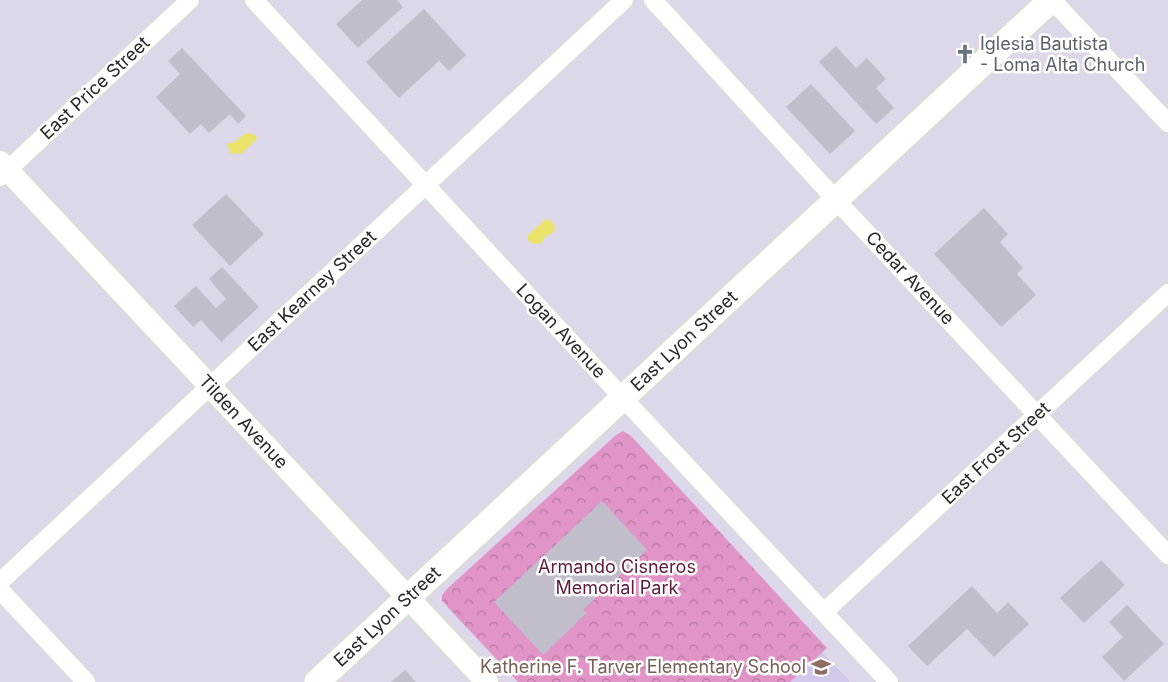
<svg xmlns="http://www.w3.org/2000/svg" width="1168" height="682" font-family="Inter,sans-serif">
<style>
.education{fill:#d3c7eb}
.park{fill:url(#park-crowns)}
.water{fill:#ebe36b}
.building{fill:#c1bdcb}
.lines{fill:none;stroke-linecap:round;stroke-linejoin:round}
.minor-casing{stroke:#d7e0cd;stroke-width:20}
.tertiary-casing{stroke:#d7e0cd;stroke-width:25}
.secondary-casing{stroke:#d7e0cd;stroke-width:28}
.minor{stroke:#fff;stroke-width:18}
.tertiary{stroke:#fff;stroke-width:22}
.secondary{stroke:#fff;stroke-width:25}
.labels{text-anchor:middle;stroke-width:5;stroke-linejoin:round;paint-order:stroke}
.worship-label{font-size:18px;fill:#5b616d;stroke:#fff;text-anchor:start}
.street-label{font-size:18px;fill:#272727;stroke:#fff}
.park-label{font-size:18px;fill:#601a40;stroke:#fff}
.education-label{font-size:18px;fill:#785e54;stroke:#fff;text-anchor:end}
</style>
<defs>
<pattern id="park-crowns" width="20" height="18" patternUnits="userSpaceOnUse" patternTransform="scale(1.25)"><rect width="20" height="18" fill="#e094c7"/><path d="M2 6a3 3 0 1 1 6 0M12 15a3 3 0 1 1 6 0" fill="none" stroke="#b679a2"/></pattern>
</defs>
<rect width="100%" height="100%" fill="#dcd8e9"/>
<path class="education" d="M822,652L850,682H790Z"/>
<path class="park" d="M623,431L631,436L827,648L790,682H518L442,601V595L447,589L616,435Z"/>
<g class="water">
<path d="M249,133L253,134L258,138L240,155L237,153L230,154L227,143H233L245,134Z"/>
<path d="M546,219L550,220L555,226L554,232L545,237L542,243L533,244L528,240V235Z"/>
</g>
<g class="building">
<path d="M362,0H397L403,7L358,48L336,24Z"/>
<path d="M424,9L466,55L449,71L439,61L399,98L366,62Z"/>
<path d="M836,46L856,68L867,58L886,79L876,88L894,108L876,124L819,62Z"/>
<path d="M182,48L246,116L238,124L230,114L209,133L201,124L190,134L156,97L180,74L168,61Z"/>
<path d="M811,84L855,131L830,154L786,107Z"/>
<path d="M226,194L264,234L230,266L192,225Z"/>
<path d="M984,208L1008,234L1000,242L1023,268L1017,274L1036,295L1001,327L934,254Z"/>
<path d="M222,267L259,307L221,342L201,320L193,327L174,306L196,286L216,308L226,299L209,279Z"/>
<path d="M602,501L647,550L583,610L587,613L543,655L494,602Z"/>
<path d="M1101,560L1125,585L1084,623L1060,598Z"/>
<path d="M972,586L997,613L1008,602L1029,624L994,657L967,629L927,666L908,646Z"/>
<path d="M1127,605L1164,644L1124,681L1102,657L1123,637L1109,622Z"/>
<path d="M405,670L416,682H391Z"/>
</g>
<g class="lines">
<defs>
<g id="minor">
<path d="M254,0L623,398L889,682"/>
<path d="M653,0L836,200L1168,555"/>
<path d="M1052,0L1168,123"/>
<path d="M0,177L190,0"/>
<path d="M0,582L624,0"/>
<path d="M0,590L86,682"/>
<path d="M824,612L1168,293"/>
</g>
<g id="tertiary">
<path id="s1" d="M0,162L487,682"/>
</g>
<g id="secondary">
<path id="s2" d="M317,682L1051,0"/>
</g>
</defs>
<use href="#minor" class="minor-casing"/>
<use href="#tertiary" class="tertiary-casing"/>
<use href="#secondary" class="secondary-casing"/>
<use href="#minor" class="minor"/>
<use href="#tertiary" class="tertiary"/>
<use href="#secondary" class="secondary"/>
</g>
<defs>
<symbol id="church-bare" viewBox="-9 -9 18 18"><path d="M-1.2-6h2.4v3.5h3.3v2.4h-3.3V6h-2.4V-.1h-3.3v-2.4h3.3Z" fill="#6b7280" stroke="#fff" stroke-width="2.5" paint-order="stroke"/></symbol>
<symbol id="school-bare" viewBox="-9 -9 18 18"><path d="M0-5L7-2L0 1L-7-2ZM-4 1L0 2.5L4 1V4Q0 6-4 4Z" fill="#8d6e63" stroke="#fff" stroke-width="2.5" paint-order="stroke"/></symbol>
</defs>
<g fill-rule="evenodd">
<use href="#church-bare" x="951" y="40" width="28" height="28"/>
<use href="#school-bare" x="807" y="653" width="28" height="28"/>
</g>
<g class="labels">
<g class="worship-label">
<text x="980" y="50">Iglesia Bautista<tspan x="980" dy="21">- Loma Alta Church</tspan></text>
</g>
<g class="street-label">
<text transform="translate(95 88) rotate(-43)" y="6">East Price Street</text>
<text transform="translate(910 278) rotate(47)" y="6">Cedar Avenue</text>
<text transform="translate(312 291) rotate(-43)" y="6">East Kearney Street</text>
<text transform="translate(561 331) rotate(47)" y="6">Logan Avenue</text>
<text dy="6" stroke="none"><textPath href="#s2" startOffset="501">East Lyon Street</textPath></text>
<text dy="6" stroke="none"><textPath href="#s1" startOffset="356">Tilden Avenue</textPath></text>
<text transform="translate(996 453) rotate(-43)" y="6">East Frost Street</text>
<text dy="6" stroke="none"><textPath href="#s2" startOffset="96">East Lyon Street</textPath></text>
</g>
<g class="park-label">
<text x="617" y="573">Armando Cisneros<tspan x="617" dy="21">Memorial Park</tspan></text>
</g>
<g class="education-label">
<text x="806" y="673">Katherine F. Tarver Elementary School</text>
</g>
</g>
</svg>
